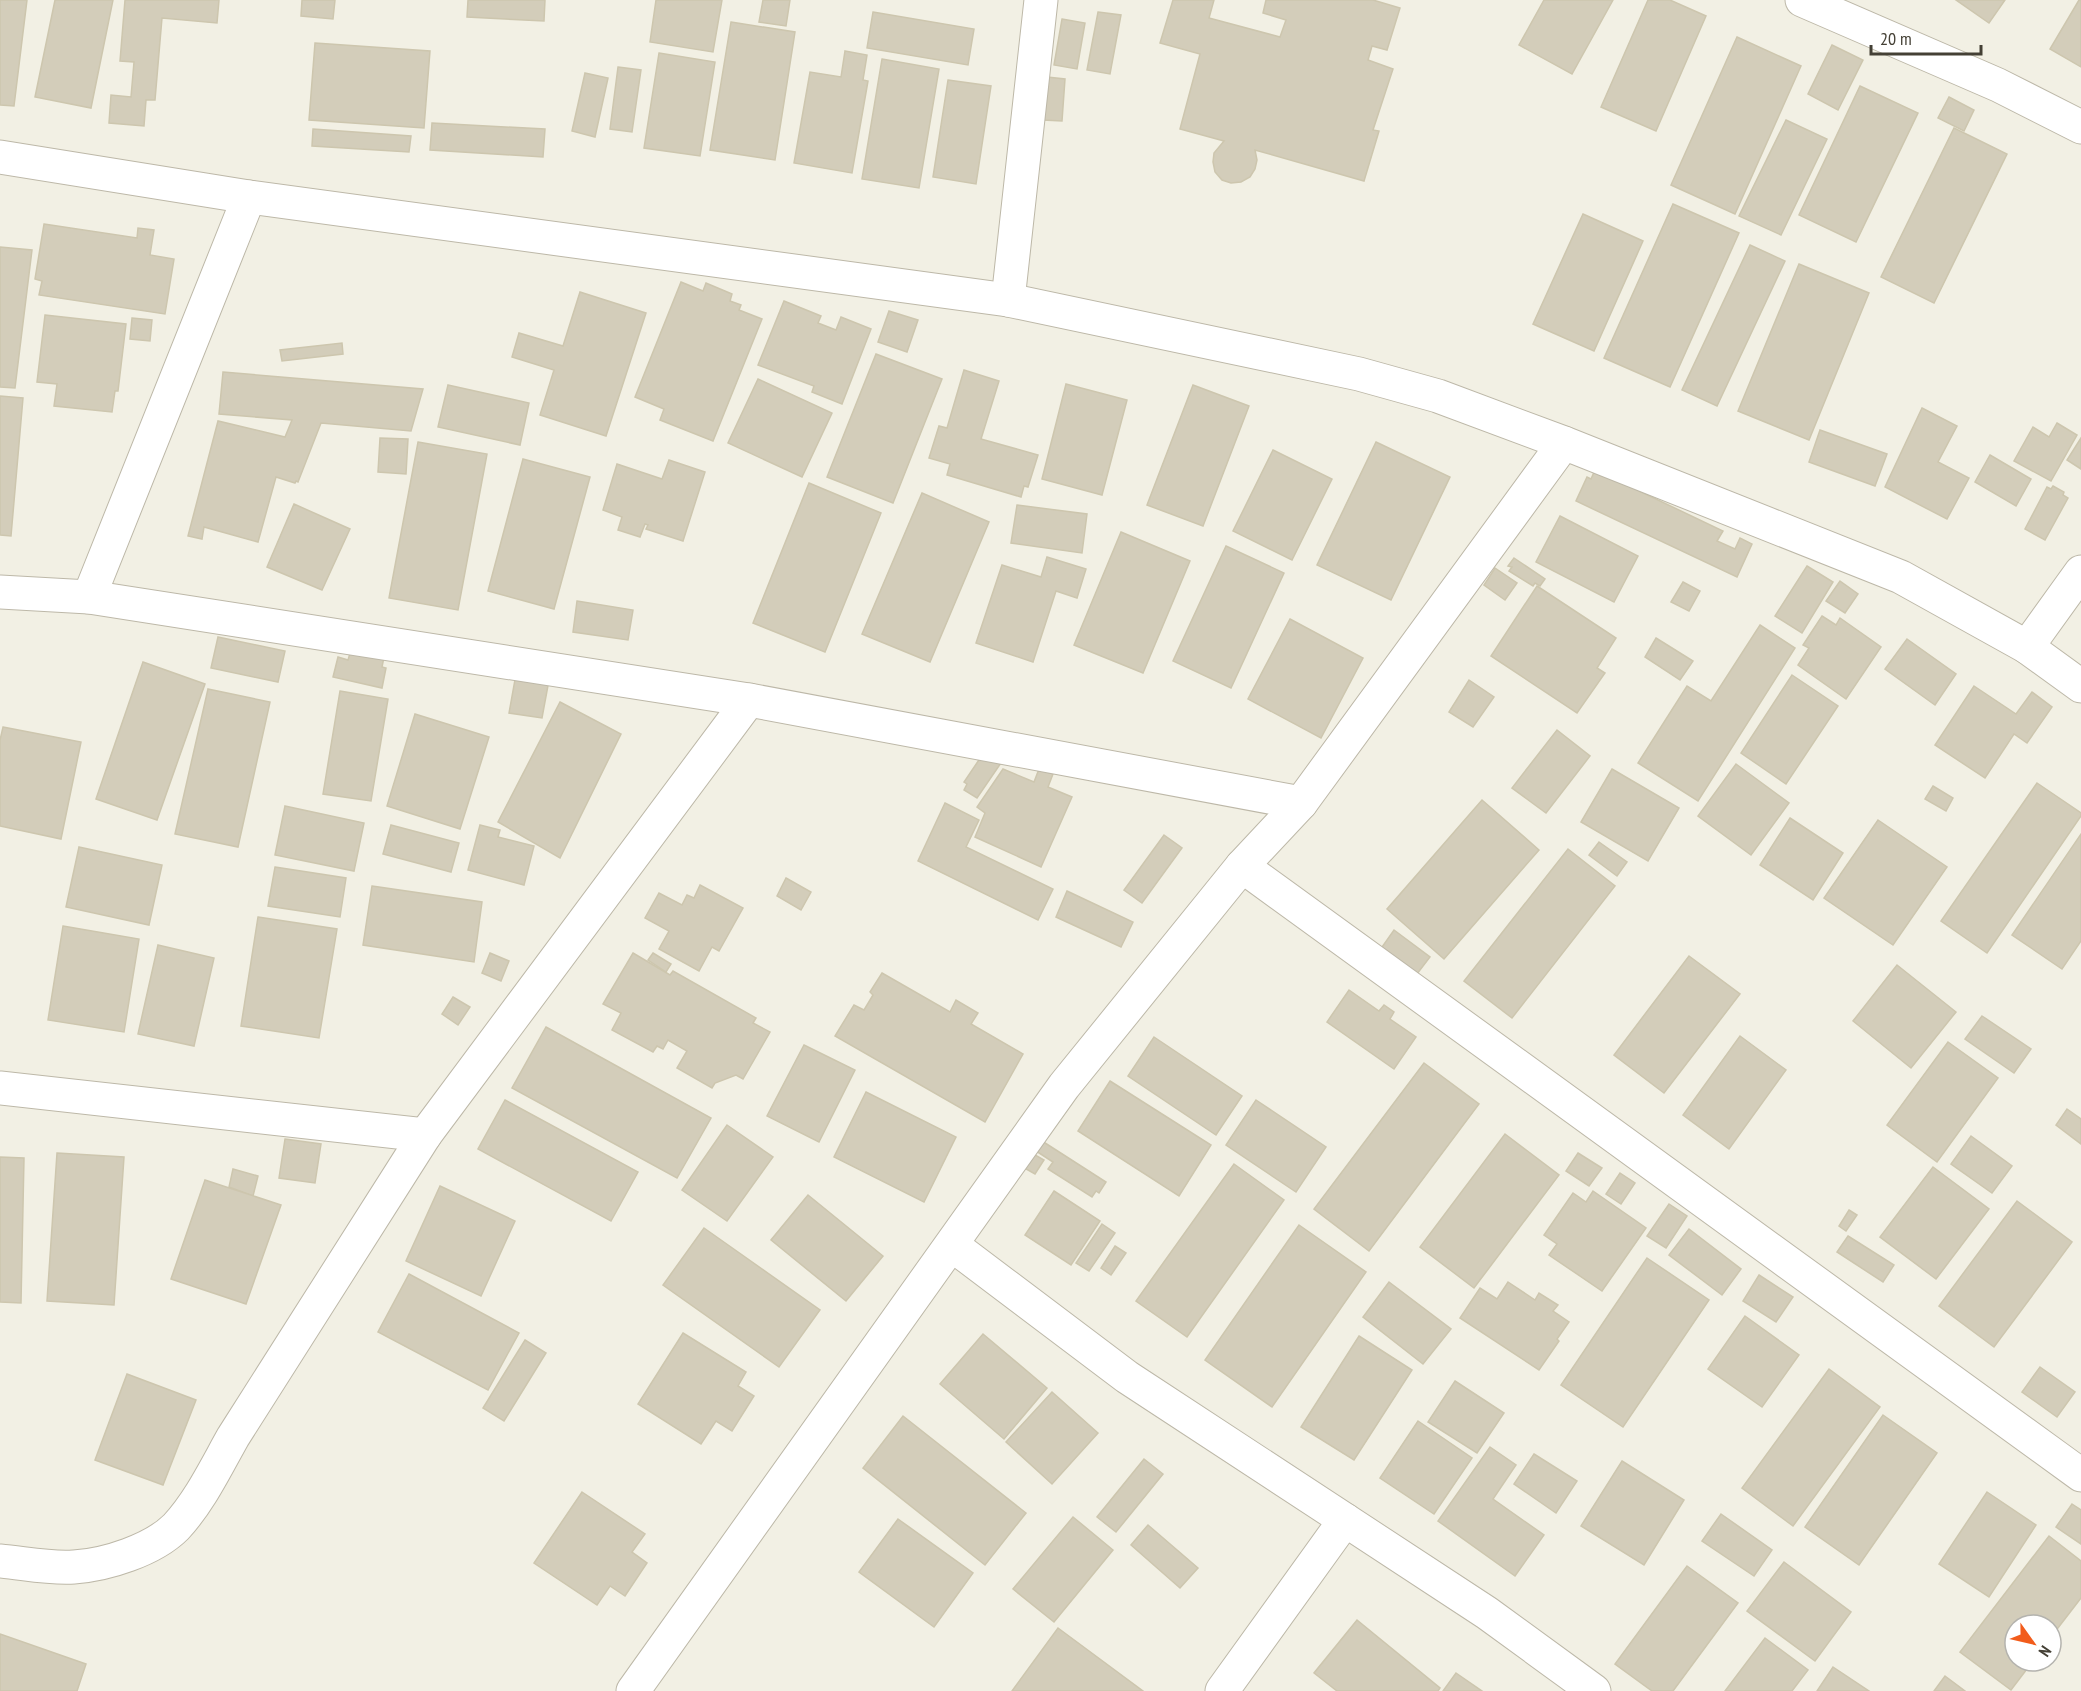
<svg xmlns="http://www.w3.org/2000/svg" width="2081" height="1691" font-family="'PT Sans Narrow',sans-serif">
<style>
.building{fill:#d3cdba;stroke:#cdc6ae;stroke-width:1.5}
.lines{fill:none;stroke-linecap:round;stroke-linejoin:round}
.minor-casing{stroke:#bdb8a8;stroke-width:35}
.tertiary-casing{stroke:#bdb8a8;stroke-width:35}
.minor{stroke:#fff;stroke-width:33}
.tertiary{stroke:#fff;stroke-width:33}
</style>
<rect width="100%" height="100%" fill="#f2f0e4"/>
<g class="building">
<path d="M0,0H27L14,106L0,105Z"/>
<path d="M55,0H113L91,108L35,97Z"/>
<path d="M125,0H219L217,23L162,18L155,100H146L144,126L109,123L111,95L131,97L134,62L120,61Z"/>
<path d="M302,0H335L333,19L301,16Z"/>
<path d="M468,0H545L544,21L467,17Z"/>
<path d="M656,0H722L713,52L650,42Z"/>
<path d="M763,0H790L786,26L759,22Z"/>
<path d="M1173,0H1214L1209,18L1280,37L1286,20L1263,13L1266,0H1373L1400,8L1387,50L1372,46L1368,60L1393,69L1373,130L1379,131L1364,181L1255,150L1257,160L1255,169L1250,177L1241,182L1231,183L1222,180L1215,172L1213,162L1214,153L1224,141L1180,129L1200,54L1160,43Z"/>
<path d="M1544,0H1613L1572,74L1519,45Z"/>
<path d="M1648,0H1670L1706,16L1656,131L1601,107Z"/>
<path d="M1956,0H2005L1989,23Z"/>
<path d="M2079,0H2081V67L2050,49Z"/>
<path d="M873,12L974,29L968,65L867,48Z"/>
<path d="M1098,12L1121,15L1110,74L1087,70Z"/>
<path d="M1062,19L1085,23L1077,69L1054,65Z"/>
<path d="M731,22L795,32L775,160L710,150Z"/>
<path d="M1737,37L1801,66L1735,214L1671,185Z"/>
<path d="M315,43L430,51L424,128L309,120Z"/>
<path d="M1832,45L1863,60L1838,110L1808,94Z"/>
<path d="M845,51L867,55L863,80L868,81L852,173L794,163L810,72L841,77Z"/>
<path d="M659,53L715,62L700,156L644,148Z"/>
<path d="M882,59L939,69L919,188L862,179Z"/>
<path d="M618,67L641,70L632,132L610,129Z"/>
<path d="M585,73L608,78L595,137L572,131Z"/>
<path d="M1047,77L1065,79L1062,121L1043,120Z"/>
<path d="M948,80L991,86L976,184L933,177Z"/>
<path d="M1860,86L1918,113L1856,242L1799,215Z"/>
<path d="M1949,97L1974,110L1964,131L1938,118Z"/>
<path d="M1786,120L1827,139L1781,235L1739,216Z"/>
<path d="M432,123L545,129L543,157L430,150Z"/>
<path d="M1954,128L2007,154L1934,303L1881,277Z"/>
<path d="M313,129L411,136L409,152L312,146Z"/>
<path d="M1673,204L1739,233L1670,387L1604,358Z"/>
<path d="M1583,214L1643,241L1594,351L1533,324Z"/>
<path d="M44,224L137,238L138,228L154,230L150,255L174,259L165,314L39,295L42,281L35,279Z"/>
<path d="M1750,245L1785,261L1717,406L1682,390Z"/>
<path d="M0,247L32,250L15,388L0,387Z"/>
<path d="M1799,264L1869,293L1809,440L1738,411Z"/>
<path d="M681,282L703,291L706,283L732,294L730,301L741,305L739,310L762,319L713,441L660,420L664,409L635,397Z"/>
<path d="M580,292L646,313L606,436L540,415L554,370L512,357L519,333L563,346Z"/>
<path d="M784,301L821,316L818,323L836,330L841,317L871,329L842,404L812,392L814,386L758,365Z"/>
<path d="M889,311L918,320L907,352L878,342Z"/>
<path d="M45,315L126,324L118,391H115L112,412L54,406L57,384L37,382Z"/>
<path d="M132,318L152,320L150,341L130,339Z"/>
<path d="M342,343L343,354L282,361L280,350Z"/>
<path d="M876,354L942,379L893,503L827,477Z"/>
<path d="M964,370L999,381L981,439L1038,455L1028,487L1024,486L1021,497L947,475L950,464L929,458L939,426L947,428Z"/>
<path d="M223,372L423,389L411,431L321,423L298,482L296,481L295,483L276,477L258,542L204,527L202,539L188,536L218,421L285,437L292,420L219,414Z"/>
<path d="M758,379L832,413L802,477L728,443Z"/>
<path d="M1066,384L1127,400L1102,495L1042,479Z"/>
<path d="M448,385L529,403L520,445L438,427Z"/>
<path d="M1193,385L1249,406L1203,526L1147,505Z"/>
<path d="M0,396L23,398L11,536L0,535Z"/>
<path d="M1922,408L1957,426L1938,462L1969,478L1947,519L1885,487Z"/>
<path d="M2057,423L2077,435L2051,481L2014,461L2033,427L2049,437Z"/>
<path d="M1820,430L1887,454L1875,486L1809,462Z"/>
<path d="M380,438L408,439L406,474L378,472Z"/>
<path d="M2081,438V469L2067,460Z"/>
<path d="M418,442L487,454L458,610L389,598Z"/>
<path d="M1376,442L1450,477L1391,600L1317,565Z"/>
<path d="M1273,450L1332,479L1292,560L1233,531Z"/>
<path d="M1990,455L2031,479L2016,506L1975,482Z"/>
<path d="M523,459L590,477L554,609L488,591Z"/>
<path d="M669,460L705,472L683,541L646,529L648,525L645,524L640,537L618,530L622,517L603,510L617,464L662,479Z"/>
<path d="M1595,470L1723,531L1717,541L1735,549L1740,538L1752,544L1737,577L1576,501L1587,477L1591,479Z"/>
<path d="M809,483L881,513L825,652L753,623Z"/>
<path d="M2053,486L2064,492L2063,495L2068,498L2045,540L2025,529L2047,487L2051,489Z"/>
<path d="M922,493L989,522L930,662L862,634Z"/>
<path d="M294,504L350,529L322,590L267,567Z"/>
<path d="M1017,505L1087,514L1082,553L1011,543Z"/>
<path d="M1560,516L1638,556L1614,602L1536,562Z"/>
<path d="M1121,532L1190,561L1143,673L1074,645Z"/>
<path d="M1226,546L1284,573L1231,688L1173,661Z"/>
<path d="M1047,557L1086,569L1077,598L1056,591L1033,662L976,643L1002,565L1041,577Z"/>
<path d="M1514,558L1545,579L1540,586L1535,583L1533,586L1509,571L1512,567L1508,566Z"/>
<path d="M1807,566L1833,582L1802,633L1775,616Z"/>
<path d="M1495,568L1517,583L1505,600L1484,585Z"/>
<path d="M1840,581L1858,594L1845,613L1826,601Z"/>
<path d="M1683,582L1700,591L1689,611L1671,602Z"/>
<path d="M1537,586L1616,638L1597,668L1605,673L1577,713L1491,656Z"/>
<path d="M577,601L633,610L628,640L573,632Z"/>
<path d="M1822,616L1836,625L1840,618L1881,647L1846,699L1798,665L1809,648L1803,645Z"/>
<path d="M1290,619L1363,658L1321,738L1248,699Z"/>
<path d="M1760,625L1795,648L1698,801L1638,763L1687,686L1711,701Z"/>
<path d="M218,637L285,651L278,682L211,668Z"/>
<path d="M1656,638L1693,661L1680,680L1645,657Z"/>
<path d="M1907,639L1956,674L1935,705L1885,669Z"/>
<path d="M351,650L384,657L382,667L386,668L382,688L333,677L338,657L348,660Z"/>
<path d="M143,662L205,684L157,820L96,799Z"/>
<path d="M516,674L549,680L542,718L509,713Z"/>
<path d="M1792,675L1838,706L1786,784L1741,753Z"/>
<path d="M1469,680L1494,697L1473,727L1449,712Z"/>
<path d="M1974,686L2016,714L2032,692L2052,707L2027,743L2014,734L1985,778L1935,745Z"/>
<path d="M208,689L270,702L238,847L175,834Z"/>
<path d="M340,691L388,699L371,801L323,794Z"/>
<path d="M560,702L621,734L560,858L498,822Z"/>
<path d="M415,714L489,737L460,829L387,806Z"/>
<path d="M3,727L81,742L61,839L0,826V740Z"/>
<path d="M1557,730L1590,756L1546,813L1512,788Z"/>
<path d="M983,754L1003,760L977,798L964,790L967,784L964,782Z"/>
<path d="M1736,764L1789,803L1751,855L1698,816Z"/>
<path d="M1003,769L1034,782L1039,769L1053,774L1048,787L1072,797L1041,867L975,837L985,813L977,807Z"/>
<path d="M1612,769L1679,808L1648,861L1581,822Z"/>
<path d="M2037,783L2081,813V816L1987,953L1941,921Z"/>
<path d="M1933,786L1953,798L1946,811L1925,799Z"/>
<path d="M1482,800L1539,850L1444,959L1387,909Z"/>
<path d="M945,803L979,820L966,847L1053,889L1038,920L918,861Z"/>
<path d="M285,806L364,823L354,871L275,855Z"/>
<path d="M1790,818L1843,853L1813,900L1760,865Z"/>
<path d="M1878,820L1947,867L1893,945L1824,898Z"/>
<path d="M391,825L459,843L451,872L383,854Z"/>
<path d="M480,825L500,830L498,837L534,846L524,885L468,870Z"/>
<path d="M2081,834V941L2062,969L2012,935Z"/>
<path d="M1164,835L1182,848L1142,903L1124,890Z"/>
<path d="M1599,842L1627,862L1617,876L1589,855Z"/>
<path d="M79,847L162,865L149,925L66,907Z"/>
<path d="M1568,849L1615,886L1512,1018L1464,981Z"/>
<path d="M275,867L346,878L340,917L268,906Z"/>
<path d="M786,878L811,892L801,910L777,896Z"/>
<path d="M700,885L743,908L719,951L712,947L699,971L659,949L669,931L645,918L659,893L682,905L687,895L694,898Z"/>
<path d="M372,886L482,902L474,962L363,945Z"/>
<path d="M1067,891L1133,922L1121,947L1056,917Z"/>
<path d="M258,917L337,929L319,1038L241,1026Z"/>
<path d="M63,926L139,939L124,1032L48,1020Z"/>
<path d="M1394,930L1430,957L1417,974L1382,947Z"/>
<path d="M158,945L214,958L194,1046L138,1034Z"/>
<path d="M490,953L509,961L501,981L482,973Z"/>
<path d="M633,953L670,975L673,971L756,1018L753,1023L770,1032L743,1079L736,1075L715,1083L712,1088L677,1068L687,1051L668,1040L663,1049L657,1046L653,1052L612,1030L621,1013L603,1004Z"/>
<path d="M653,953L671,964L666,972L648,960Z"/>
<path d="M1689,956L1740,994L1664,1093L1614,1055Z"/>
<path d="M1897,965L1956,1012L1911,1068L1853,1021Z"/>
<path d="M882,973L950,1012L956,1000L978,1013L971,1024L1023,1054L985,1122L835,1036L854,1005L864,1010L873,995L870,992Z"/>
<path d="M1349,990L1379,1011L1384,1005L1394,1012L1390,1019L1416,1037L1394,1069L1327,1022Z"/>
<path d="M453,997L470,1007L458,1025L442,1014Z"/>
<path d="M1982,1016L2031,1049L2014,1073L1965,1039Z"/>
<path d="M546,1027L711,1118L677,1178L512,1088Z"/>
<path d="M1740,1036L1786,1070L1729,1149L1683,1115Z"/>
<path d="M1154,1037L1242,1096L1216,1135L1128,1076Z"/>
<path d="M1948,1042L1998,1078L1937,1162L1887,1125Z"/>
<path d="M804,1045L855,1070L819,1142L767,1116Z"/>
<path d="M1424,1063L1479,1104L1369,1251L1314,1209Z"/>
<path d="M1110,1081L1211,1145L1179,1196L1078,1131Z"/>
<path d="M866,1092L956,1137L924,1202L834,1157Z"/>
<path d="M505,1100L638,1172L611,1221L478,1149Z"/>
<path d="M1256,1100L1326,1147L1296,1192L1226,1145Z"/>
<path d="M2067,1109L2081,1119V1144L2056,1125Z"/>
<path d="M727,1125L773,1157L727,1221L682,1190Z"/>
<path d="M1505,1134L1559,1175L1474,1288L1420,1247Z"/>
<path d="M1971,1136L2012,1166L1992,1193L1951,1164Z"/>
<path d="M285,1139L321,1144L315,1183L279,1178Z"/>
<path d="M1042,1141L1106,1182L1099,1193L1096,1191L1092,1197L1048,1169L1053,1162L1036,1151Z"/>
<path d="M1028,1151L1044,1160L1035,1174L1019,1165Z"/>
<path d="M57,1153L124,1157L114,1305L47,1301Z"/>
<path d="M1578,1153L1602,1168L1589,1186L1566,1171Z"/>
<path d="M0,1157L24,1158L21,1303L0,1302Z"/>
<path d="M1234,1164L1284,1200L1187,1337L1136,1301Z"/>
<path d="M1933,1167L1989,1209L1936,1279L1880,1237Z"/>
<path d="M233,1169L258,1176L253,1196L229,1187Z"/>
<path d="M1620,1173L1635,1183L1621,1204L1606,1194Z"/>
<path d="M205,1180L281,1205L246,1304L171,1279Z"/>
<path d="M440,1186L515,1221L481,1296L406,1261Z"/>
<path d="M1054,1191L1100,1221L1071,1265L1025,1235Z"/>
<path d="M1593,1191L1646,1228L1602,1291L1549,1255L1557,1244L1544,1235L1573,1193L1586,1202Z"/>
<path d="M808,1195L883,1256L846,1301L771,1240Z"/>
<path d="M2017,1201L2072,1242L1994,1347L1939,1306Z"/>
<path d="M1669,1204L1687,1216L1666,1248L1647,1236Z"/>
<path d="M1849,1210L1857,1215L1846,1231L1839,1226Z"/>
<path d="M1102,1224L1115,1233L1089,1271L1076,1263Z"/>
<path d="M1299,1225L1366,1272L1272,1407L1205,1360Z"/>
<path d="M704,1228L820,1310L779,1367L663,1285Z"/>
<path d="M1689,1229L1741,1269L1722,1295L1669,1255Z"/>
<path d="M1848,1236L1894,1265L1883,1282L1837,1252Z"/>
<path d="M1115,1246L1126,1253L1111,1275L1101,1268Z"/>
<path d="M1647,1258L1709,1300L1623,1427L1561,1385Z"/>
<path d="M409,1274L519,1333L488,1390L378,1332Z"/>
<path d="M1759,1275L1793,1297L1776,1322L1743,1301Z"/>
<path d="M1389,1282L1451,1329L1423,1364L1363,1317Z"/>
<path d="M1508,1282L1535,1300L1539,1293L1558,1305L1553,1311L1569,1322L1557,1339L1559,1341L1539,1370L1460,1318L1480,1288L1497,1299Z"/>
<path d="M1745,1316L1799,1355L1762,1407L1708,1369Z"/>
<path d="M683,1333L746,1372L738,1386L754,1396L732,1431L716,1421L701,1444L638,1404Z"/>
<path d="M983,1334L1047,1388L1004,1439L940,1384Z"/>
<path d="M1359,1336L1412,1370L1354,1460L1301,1427Z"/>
<path d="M525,1340L546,1353L504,1421L483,1408Z"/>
<path d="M2040,1367L2075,1392L2057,1417L2022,1392Z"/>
<path d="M1829,1369L1880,1407L1793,1526L1742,1488Z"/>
<path d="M127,1374L196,1400L163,1485L95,1460Z"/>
<path d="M1455,1381L1504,1413L1477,1453L1428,1422Z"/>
<path d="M1052,1392L1098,1433L1052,1484L1006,1442Z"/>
<path d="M1883,1415L1937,1453L1859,1565L1805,1527Z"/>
<path d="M903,1416L1026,1513L985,1565L863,1468Z"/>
<path d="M1418,1421L1472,1458L1434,1514L1380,1478Z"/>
<path d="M1490,1447L1516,1465L1493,1499L1544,1535L1515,1576L1438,1521Z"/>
<path d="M1534,1454L1577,1481L1556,1513L1514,1484Z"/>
<path d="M1144,1459L1163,1474L1116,1532L1097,1517Z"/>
<path d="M1622,1461L1684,1500L1644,1565L1581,1526Z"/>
<path d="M582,1492L645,1534L632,1552L647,1563L625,1596L610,1586L597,1605L534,1563Z"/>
<path d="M1987,1492L2036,1525L1989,1597L1939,1564Z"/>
<path d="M2072,1504L2081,1510V1544L2056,1527Z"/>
<path d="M1721,1514L1772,1550L1754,1576L1702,1541Z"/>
<path d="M1073,1517L1113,1550L1054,1622L1013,1589Z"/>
<path d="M898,1519L973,1573L934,1627L859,1572Z"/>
<path d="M1148,1525L1198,1568L1180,1588L1131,1545Z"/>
<path d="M2049,1536L2081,1561V1598L2051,1637V1625H2015V1661H2033L2011,1690L1960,1652Z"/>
<path d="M1784,1562L1851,1612L1815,1661L1747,1611Z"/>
<path d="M1687,1566L1738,1603L1673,1691H1652L1615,1664Z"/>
<path d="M1357,1620L1440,1688L1438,1691H1337L1314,1673Z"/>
<path d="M1058,1628L1143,1691H1012Z"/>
<path d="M0,1634L86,1664L77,1691H0Z"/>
<path d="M1765,1638L1808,1670L1792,1691H1725Z"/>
<path d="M1833,1667L1869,1691H1817Z"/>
<path d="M1456,1673L1482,1691H1443Z"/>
<path d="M1945,1676L1965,1691H1934Z"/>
</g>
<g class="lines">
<defs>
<g id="minor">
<path d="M1802,0L1998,85L2081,127"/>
<path d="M1008,300L1041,0"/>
<path d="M0,592L89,597L749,700L1301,803"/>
<path d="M89,597L249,197"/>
<path d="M2027,647L2081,572"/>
<path d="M1242,866L2081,1475"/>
<path d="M0,1088L425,1135"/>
<path d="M952,1245L1127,1377L1487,1613L1594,1691"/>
<path d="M0,1561C23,1563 51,1569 74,1567C106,1565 153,1550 176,1527C200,1501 216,1467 233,1437L425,1135L749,700"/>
<path d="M633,1691L1064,1086L1242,866L1301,803L1564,443"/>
<path d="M1222,1691L1345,1520"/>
</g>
<path id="tertiary" d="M0,157L249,197L1008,300L1359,374L1438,396L1564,443L1901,577L2027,647L2081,686"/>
</defs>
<use href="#minor" class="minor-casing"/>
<use href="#tertiary" class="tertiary-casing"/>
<use href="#minor" class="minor"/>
<use href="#tertiary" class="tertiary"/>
</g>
<g transform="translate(2033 1643) rotate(124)"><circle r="28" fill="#ffffff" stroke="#b4b3ae" stroke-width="1.5"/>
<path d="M0-4.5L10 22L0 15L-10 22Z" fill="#f25c1b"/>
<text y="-9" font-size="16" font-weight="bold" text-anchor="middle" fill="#444035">N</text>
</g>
<path d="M1871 45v9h110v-9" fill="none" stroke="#444035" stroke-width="3"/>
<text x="1880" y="45" font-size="18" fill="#444035" stroke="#ffffff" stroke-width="4.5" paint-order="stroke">20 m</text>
</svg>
